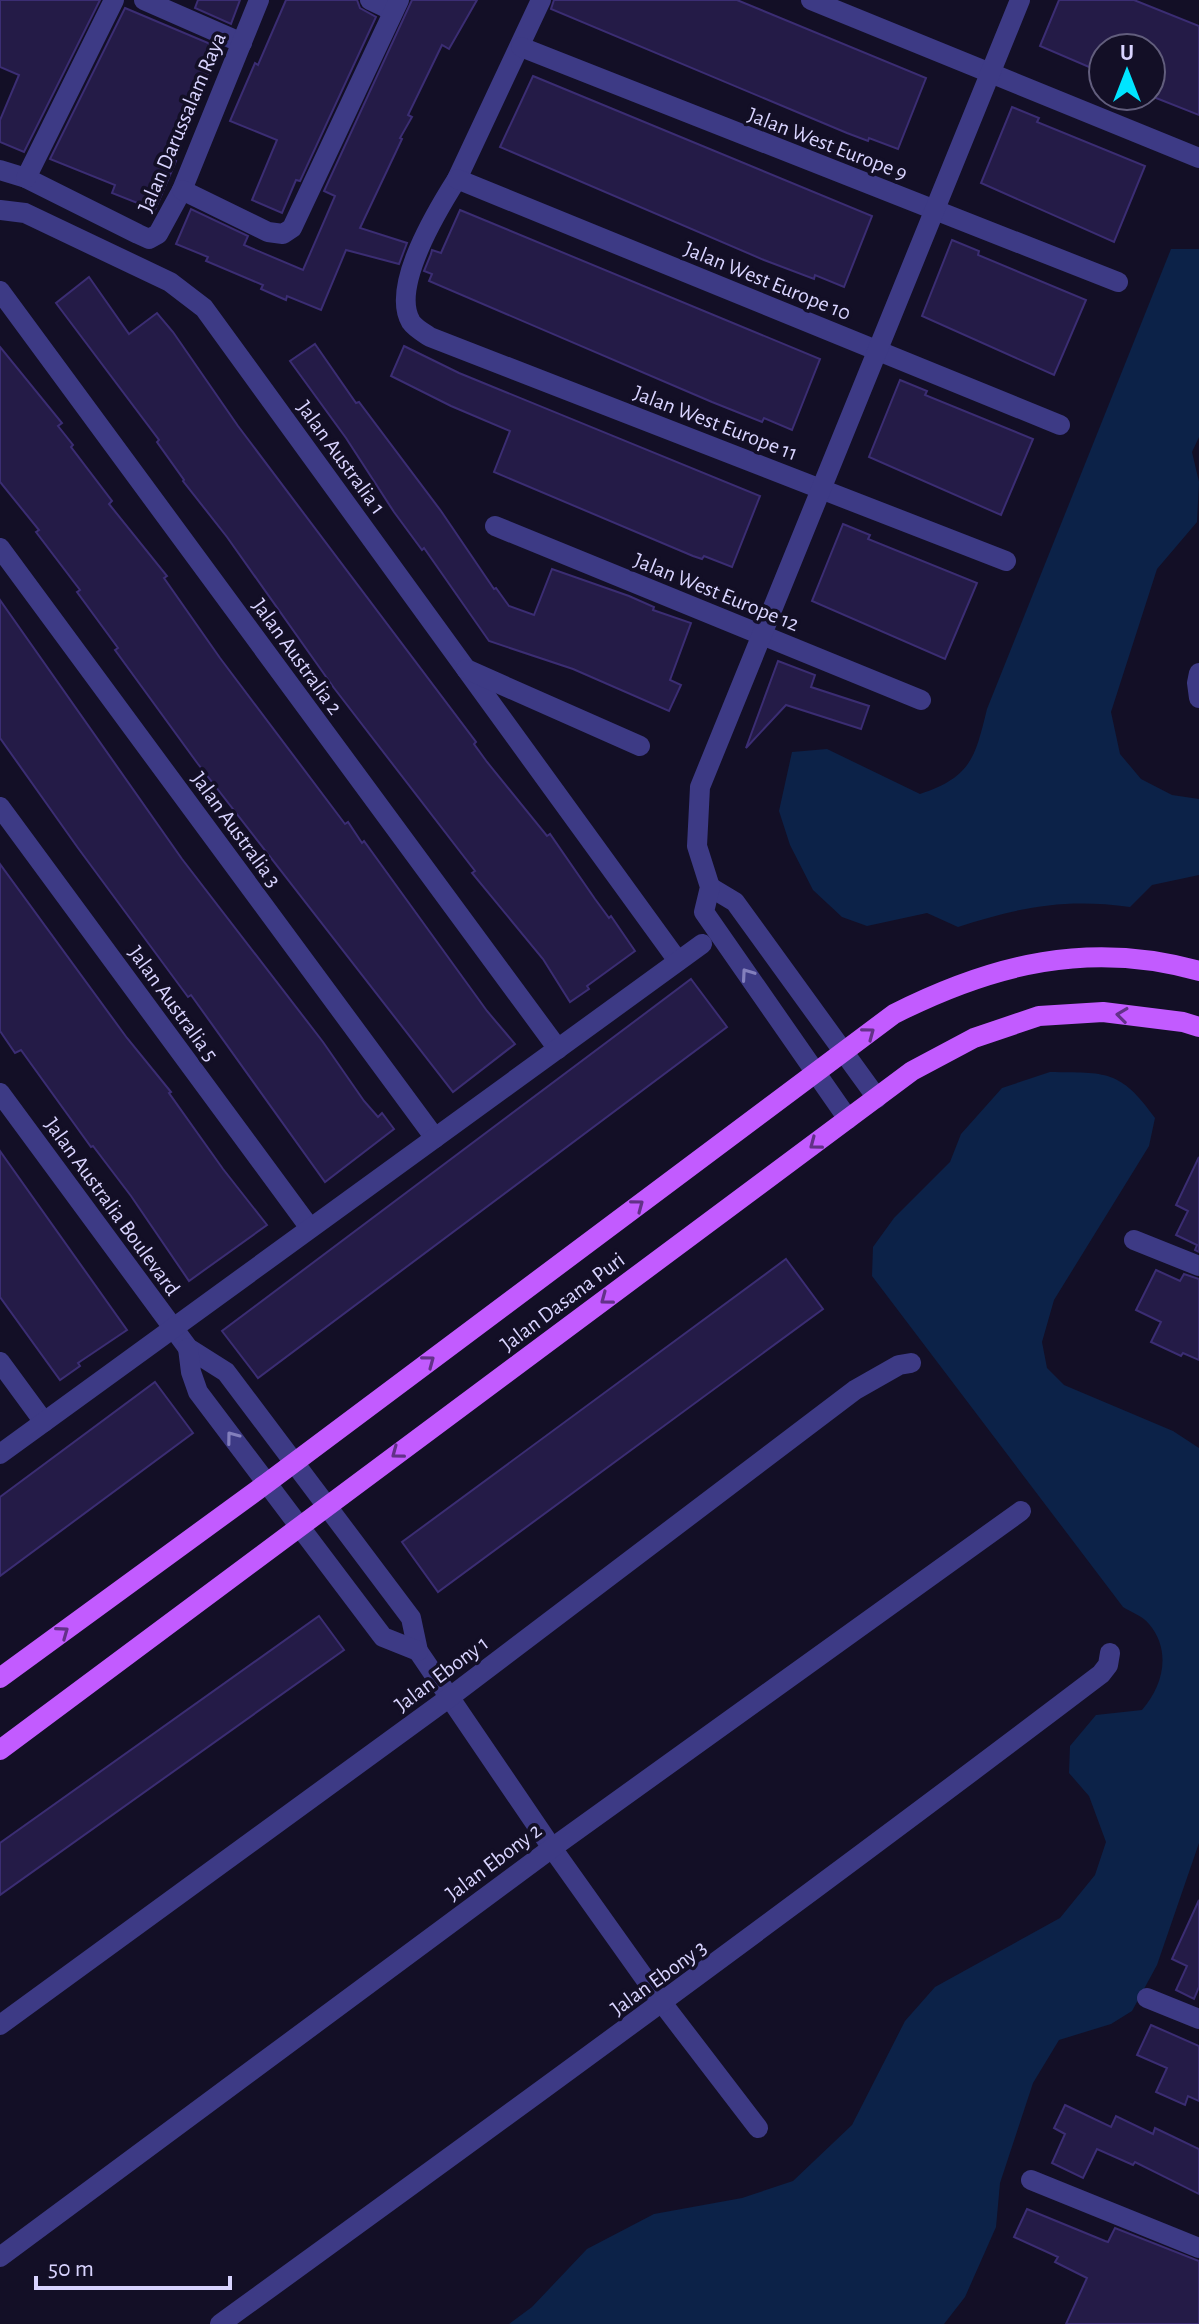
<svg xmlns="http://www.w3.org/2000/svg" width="1199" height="2324" font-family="'Alegreya Sans',sans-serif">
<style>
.water{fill:#0c2248}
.building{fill:#241b47;stroke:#3b2d73;stroke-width:2}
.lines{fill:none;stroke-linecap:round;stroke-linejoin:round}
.minor{stroke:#3d3a85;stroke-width:20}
.primary{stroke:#c25bff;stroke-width:20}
.oneway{stroke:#837fbc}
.oneway2{stroke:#623188}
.labels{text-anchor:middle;stroke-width:7;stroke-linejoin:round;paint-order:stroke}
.street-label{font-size:22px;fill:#d9d4ff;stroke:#130f26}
</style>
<rect width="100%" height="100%" fill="#130f26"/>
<g class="water">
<path d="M1171,249H1199V437L1192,452L1199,482L1197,522L1157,569L1111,712L1120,754L1141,779L1172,795L1199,799V875L1152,885L1130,907C1065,898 1020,907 958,927L927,913L867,926L842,917L813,890L790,845L779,811L792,752L827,749L920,794C971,777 975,758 987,709Z"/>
<path d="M1050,1072C1106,1073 1120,1069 1155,1118L1149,1146L1054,1300L1042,1342L1047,1368L1064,1385L1173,1431L1199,1448V1843L1157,1965L1132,2011L1111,2024L1059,2040L1033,2083L1000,2183L996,2227L965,2297L944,2324H509L532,2307L587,2249L654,2214L742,2198L793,2181L852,2125L905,2021L935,1987L1060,1918L1095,1875L1106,1842L1089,1796L1069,1773L1070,1746L1096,1715L1142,1710C1163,1686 1172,1651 1149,1624C1144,1617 1131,1612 1123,1607L872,1276L873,1247L894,1218L950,1162L961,1134L1002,1088Z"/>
</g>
<g class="building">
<path d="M0,0H100L24,152L0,142V120L19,75L0,67Z"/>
<path d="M198,0H240L231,24L195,8Z"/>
<path d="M286,0H357L360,8L376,17L300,181L296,180L282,213L252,200L277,140L230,121L255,63L258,65Z"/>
<path d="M412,0H477L449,49L442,45L408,115L412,117L400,138L402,139L360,228L407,243L399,264L346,250L321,310L287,296L286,300L261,289L263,285L206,261L208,257L176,244L191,209L248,236L244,245L303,270L335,196L324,191Z"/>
<path d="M554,0H737L926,78L898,149L869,138L868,141L847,133L551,9Z"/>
<path d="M1059,0H1134L1199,26V115L1151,96V48H1103V73L1040,46Z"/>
<path d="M125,8L220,48L172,159L176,161L155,210L112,193L115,185L50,159Z"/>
<path d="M533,76L872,216L844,287L815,275L814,279L764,260L500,147Z"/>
<path d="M1012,107L1039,118L1037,122L1145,166L1114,242L981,183Z"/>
<path d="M460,210L820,359L792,430L764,418L762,422L712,402L429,281L432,274L424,271L431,254L432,250L441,253Z"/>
<path d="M952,240L979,251L978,255L1086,300L1054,375L922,316Z"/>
<path d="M89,277L129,334L157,313L173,332L238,426L476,742L474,744L487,762L547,836L550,834L595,899L609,918L611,916L635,951L587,986L589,989L570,1002L543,959L472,873L475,871L334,688L227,537L183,481L184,480L157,442L159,440L56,303Z"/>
<path d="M315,344L356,403L359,402L441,511L494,589L496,588L509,606L534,615L552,569L629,596L654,607L653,610L691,623L670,680L681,685L669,711L573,669L489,641L424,548L422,550L394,512L346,438L290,361Z"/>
<path d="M404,346L459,373L760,496L732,567L704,556L702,559L693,556L494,472L510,431L451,406L391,376Z"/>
<path d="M0,347L62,423L58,426L73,445L71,447L112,501L109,504L167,576L164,578L220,658L345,824L348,822L362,843L364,841L487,1011L515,1044L453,1092L198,764L115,650L118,648L77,592L80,590L36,532L39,530L0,482Z"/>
<path d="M900,380L927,391L925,395L1033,439L1001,515L869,457Z"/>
<path d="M843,524L870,535L868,539L977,583L945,659L812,601Z"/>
<path d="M0,600L182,859L323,1042L364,1101L378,1117L382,1113L394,1129L325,1182L191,995L188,997L78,848L0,738Z"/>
<path d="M778,661L815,675L811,687L869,706L861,729L786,705L746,748Z"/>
<path d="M0,864L127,1038L171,1092L169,1093L223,1169L267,1225L189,1281L131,1196L93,1146L91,1147L21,1050L15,1053L0,1031Z"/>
<path d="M691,979L727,1027L258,1378L222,1331Z"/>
<path d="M0,1151L127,1330L78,1363L80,1366L60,1380L0,1297Z"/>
<path d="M1199,1157V1252L1195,1250L1197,1245L1176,1235L1188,1211L1176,1205Z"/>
<path d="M786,1259L823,1309L438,1592L402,1542Z"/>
<path d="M1156,1270L1180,1281L1184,1274L1199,1279V1360L1183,1353L1181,1356L1151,1342L1161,1322L1136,1310Z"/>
<path d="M155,1382L193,1433L0,1576V1497Z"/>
<path d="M319,1616L344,1650L0,1895V1843Z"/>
<path d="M1199,1900V1987L1194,1999L1176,1990L1187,1966L1172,1959Z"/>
<path d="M1151,2025L1199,2046V2101L1188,2096L1185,2105L1156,2092L1167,2068L1137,2055Z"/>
<path d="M1065,2105L1111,2127L1116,2116L1153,2134L1155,2128L1199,2149V2194L1135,2162L1133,2165L1097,2149L1083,2178L1052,2163L1065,2134L1054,2128Z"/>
<path d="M1027,2209L1105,2241L1108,2242L1115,2228L1199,2261V2324H1066L1087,2278L1055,2262L1058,2257L1014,2237Z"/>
</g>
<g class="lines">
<g class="minor">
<path d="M144,0L242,43"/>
<path d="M370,0L393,11"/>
<path d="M541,0L457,179C438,209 390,287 411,322C415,328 424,333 430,337L1006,561"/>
<path d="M811,0L1199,158"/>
<path d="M521,47L1118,282"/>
<path d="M0,170L26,178L138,234L149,239L158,234L182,190L259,0"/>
<path d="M26,178L114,0"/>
<path d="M457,179L1060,425"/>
<path d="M182,190L268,232L283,234L292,228L399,0"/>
<path d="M0,210L25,213L170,282L204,308L678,961"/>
<path d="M0,291L558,1049"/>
<path d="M495,526L921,700"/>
<path d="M0,548L435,1138"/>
<path d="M466,669L640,746"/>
<path d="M1199,673L1197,683L1199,698"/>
<path d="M0,807L310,1228"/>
<path d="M710,887L735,902L877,1098"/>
<path d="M0,1093L188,1348L226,1372L411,1618L418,1651L552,1848L663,2004L758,2128"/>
<path d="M848,1119L704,912L710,887L697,846L700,787L1020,0"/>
<path d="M1134,1240L1199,1266"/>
<path d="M188,1348L191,1372L198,1392L383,1637L418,1651"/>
<path d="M0,1362L44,1422"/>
<path d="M0,1454L702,944"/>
<path d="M1147,1998L1199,2019"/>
<path d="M0,2025L450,1697L855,1390L899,1365L911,1363"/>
<path d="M1031,2180L1199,2248"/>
<path d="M0,2257L552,1848L1021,1511"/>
<path d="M220,2324C516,2110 810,1895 1101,1674L1108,1665L1110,1653"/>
</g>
<g class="primary">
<path d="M0,1678L267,1483L894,1014C993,964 1090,940 1199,971"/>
<path d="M0,1750L912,1071L974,1038L1039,1016L1103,1012L1183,1022L1199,1027"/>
</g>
</g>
<defs><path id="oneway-chevron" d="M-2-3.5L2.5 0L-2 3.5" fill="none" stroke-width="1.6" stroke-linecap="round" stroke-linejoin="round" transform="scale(2)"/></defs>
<g class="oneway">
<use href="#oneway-chevron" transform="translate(747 974) rotate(-125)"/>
<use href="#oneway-chevron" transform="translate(232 1437) rotate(-127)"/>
</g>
<g class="oneway2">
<use href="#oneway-chevron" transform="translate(1122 1015) rotate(-173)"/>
<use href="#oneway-chevron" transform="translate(869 1033) rotate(-37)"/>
<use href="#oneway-chevron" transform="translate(815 1144) rotate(143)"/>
<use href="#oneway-chevron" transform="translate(638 1205) rotate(-37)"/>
<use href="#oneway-chevron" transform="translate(606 1299) rotate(143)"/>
<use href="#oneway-chevron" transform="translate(429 1361) rotate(-37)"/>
<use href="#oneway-chevron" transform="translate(397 1453) rotate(143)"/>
<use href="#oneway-chevron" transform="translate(63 1632) rotate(-36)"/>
</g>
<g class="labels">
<g class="street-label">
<text transform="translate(181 122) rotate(-67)" y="8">Jalan Darussalam Raya</text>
<text transform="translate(828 143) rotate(21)" y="8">Jalan West Europe 9</text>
<text transform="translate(768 280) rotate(22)" y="8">Jalan West Europe 10</text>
<text transform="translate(716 422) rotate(21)" y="8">Jalan West Europe 11</text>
<text transform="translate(342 457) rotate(54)" y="8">Jalan Australia 1</text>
<text transform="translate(717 591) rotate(22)" y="8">Jalan West Europe 12</text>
<text transform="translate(298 656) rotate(54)" y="8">Jalan Australia 2</text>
<text transform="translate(237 829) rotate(54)" y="8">Jalan Australia 3</text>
<text transform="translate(174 1003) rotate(54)" y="8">Jalan Australia 5</text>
<text transform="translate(113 1206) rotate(54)" y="8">Jalan Australia Boulevard</text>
<text transform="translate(562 1301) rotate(-37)" y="8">Jalan Dasana Puri</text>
<text transform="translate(441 1673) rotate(-37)" y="8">Jalan Ebony 1</text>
<text transform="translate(493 1861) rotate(-37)" y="8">Jalan Ebony 2</text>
<text transform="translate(658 1977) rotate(-36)" y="8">Jalan Ebony 3</text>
</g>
</g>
<g transform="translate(1127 72)"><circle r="38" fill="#130f26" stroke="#625e7d" stroke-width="2"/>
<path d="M0-6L14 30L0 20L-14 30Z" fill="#00e5ff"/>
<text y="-12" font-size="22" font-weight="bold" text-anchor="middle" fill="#d9d4ff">U</text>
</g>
<path d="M36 2276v12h194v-12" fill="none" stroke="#d9d4ff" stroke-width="4"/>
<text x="48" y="2276" font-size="24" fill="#d9d4ff" stroke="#130f26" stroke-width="6" paint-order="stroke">50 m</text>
</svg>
